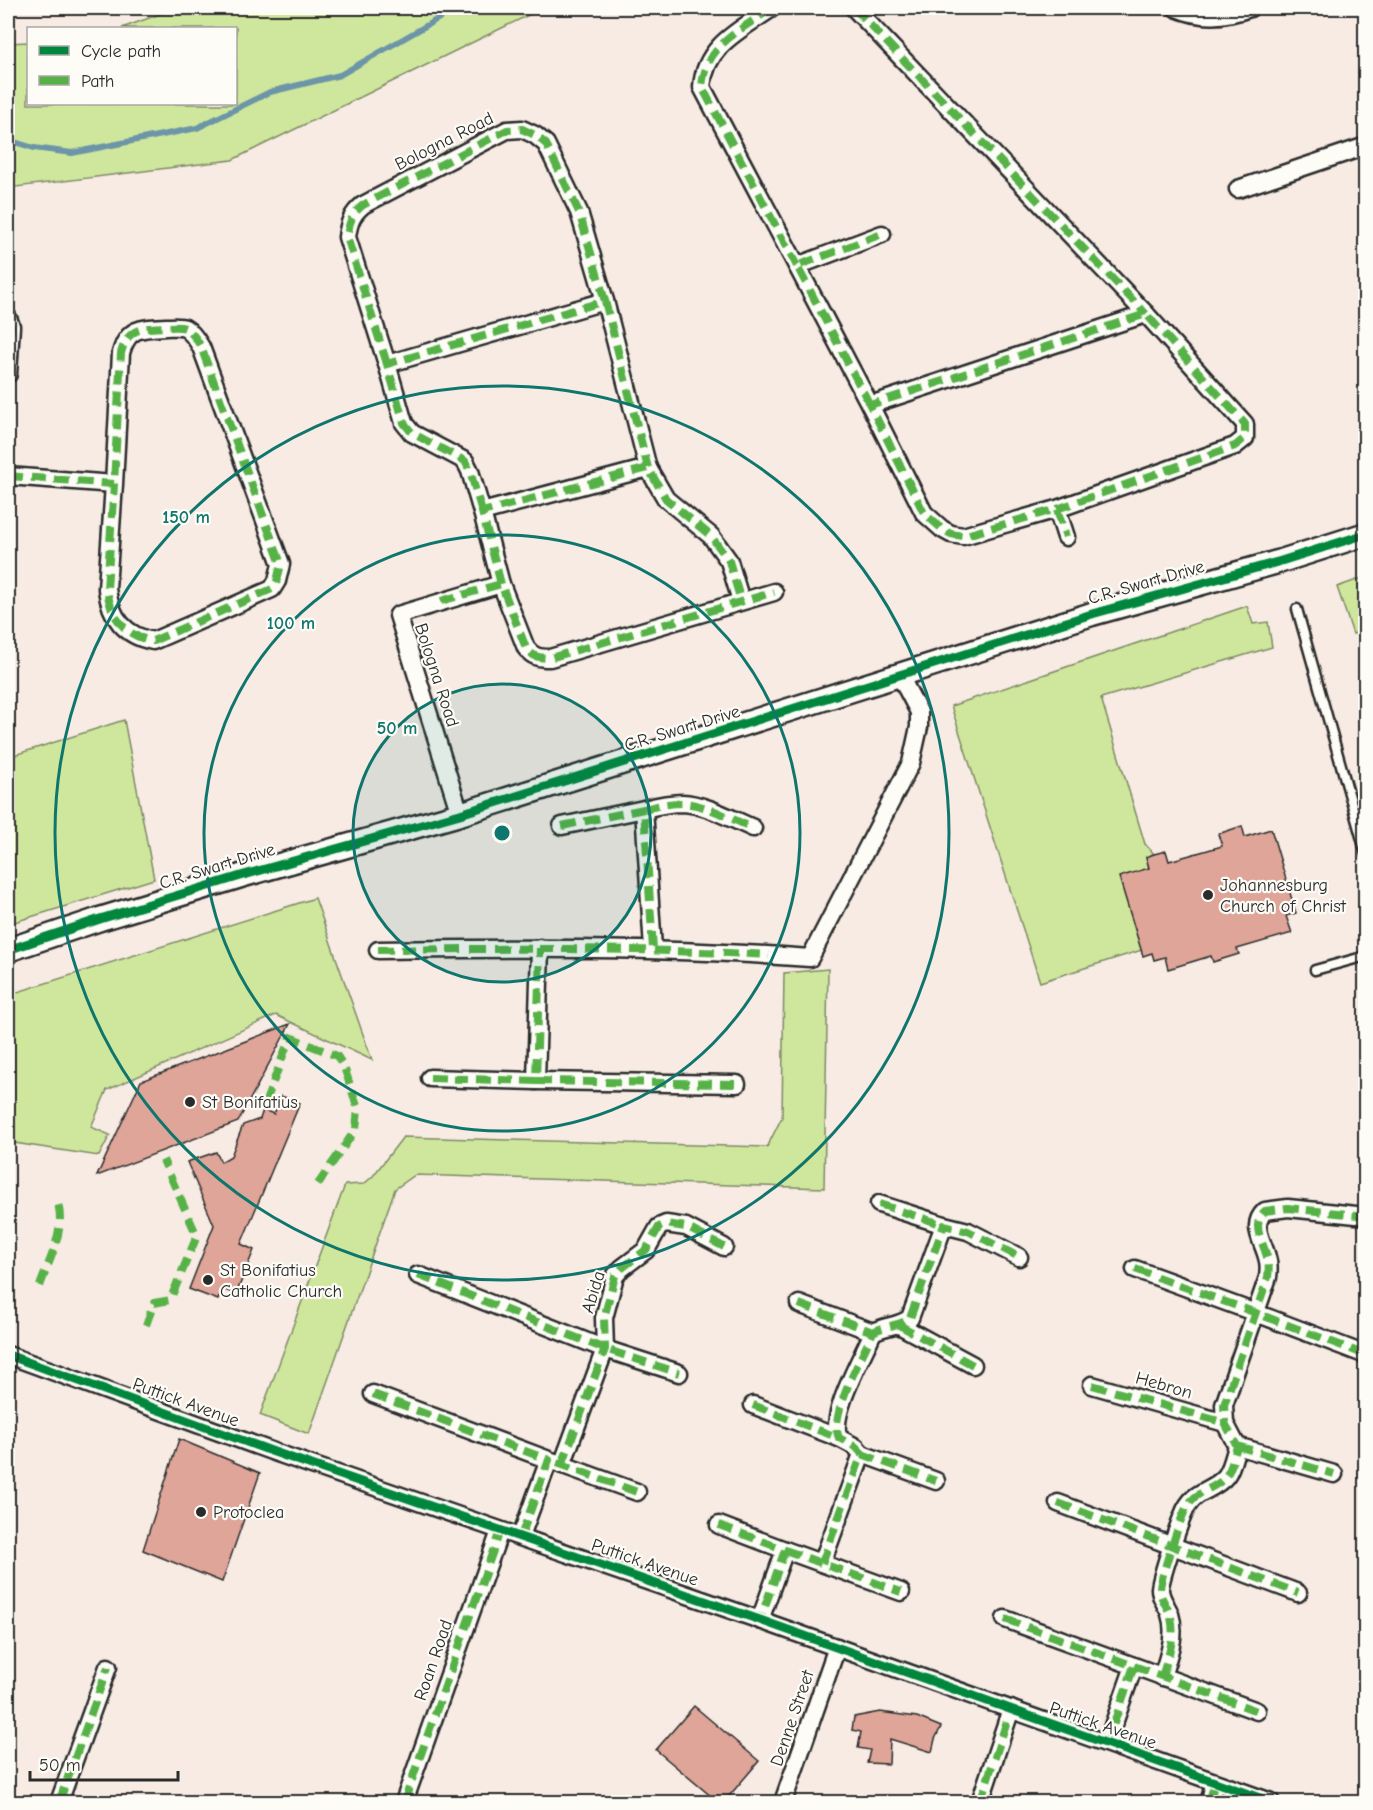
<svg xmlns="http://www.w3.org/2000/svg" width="1373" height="1810" font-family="'Comic Neue',sans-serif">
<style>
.green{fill:#cfe79d;stroke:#7d8964;stroke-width:1.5}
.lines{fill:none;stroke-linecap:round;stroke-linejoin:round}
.stream{stroke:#6c95a7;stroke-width:6}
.building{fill:#dea598;stroke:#2b2b2b;stroke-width:1.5}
.lane-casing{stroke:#2b2b2b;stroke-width:13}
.street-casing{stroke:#2b2b2b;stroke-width:21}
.secondary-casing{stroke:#2b2b2b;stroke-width:27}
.lane{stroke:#fdfcf7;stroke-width:8}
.street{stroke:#fdfcf7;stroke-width:16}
.secondary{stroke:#fdfcf7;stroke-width:22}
.quiet{stroke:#56b246;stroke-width:8;stroke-dasharray:15 8;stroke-linecap:butt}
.cycleway-casing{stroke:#fdfcf7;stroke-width:13}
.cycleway{stroke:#00873e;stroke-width:9}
.ring{fill:none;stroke:#0f766e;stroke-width:3}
.poi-dot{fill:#2b2b2b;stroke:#fdfcf7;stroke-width:2}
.labels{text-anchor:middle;stroke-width:4.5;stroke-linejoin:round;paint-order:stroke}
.street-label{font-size:18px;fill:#2b2b2b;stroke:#fdfcf7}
.poi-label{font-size:18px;fill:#2b2b2b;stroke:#fdfcf7;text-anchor:start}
.centre{fill:#0f766e;stroke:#fdfcf7;stroke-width:3}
.ring-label{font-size:18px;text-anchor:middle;font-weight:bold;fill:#0f766e;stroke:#fdfcf7;stroke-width:4.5;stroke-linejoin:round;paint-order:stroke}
</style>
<rect width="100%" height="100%" fill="#f7ebe4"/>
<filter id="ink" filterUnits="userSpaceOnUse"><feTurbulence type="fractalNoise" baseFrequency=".0167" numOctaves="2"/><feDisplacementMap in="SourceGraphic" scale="12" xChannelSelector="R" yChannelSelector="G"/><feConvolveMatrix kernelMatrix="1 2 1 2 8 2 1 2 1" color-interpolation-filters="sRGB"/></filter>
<g filter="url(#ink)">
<g class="green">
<path d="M176,8H543L232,160L8,188V43L28,42V104H236V28H122Z"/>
<path d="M1365,577V630L1353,634L1337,587Z"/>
<path d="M1247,606L1253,624L1268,622L1272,647L1101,698L1145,844L1154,854L1146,857L1149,868L1142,950L1040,982L951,706Z"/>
<path d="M124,720L154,879L8,924V757Z"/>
<path d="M315,898L372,1060L276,1015L107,1090L91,1127L110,1135L99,1156L8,1142V995Z"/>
<path d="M828,969L824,1188L415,1175L395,1189L309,1434L260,1415L345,1185L364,1184L373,1176L403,1137L767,1147L782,1117L784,973Z"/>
</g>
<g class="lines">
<path class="stream" d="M8,140L34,148L72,153L197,128L270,92L340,75L457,8"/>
</g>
<g class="building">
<path d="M1242,826L1245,837L1271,829L1296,913L1286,916L1292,933L1237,949L1239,954L1213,962L1211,956L1168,969L1165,957L1154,960L1152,953L1143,956L1119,877L1149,868L1146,857L1154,854L1166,851L1169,861L1222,846L1218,834Z"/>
<path d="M290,1024L238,1122L97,1176L141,1081Z"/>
<path d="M281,1096L300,1103L241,1244L254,1250L236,1294L222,1289L218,1300L189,1289L214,1225L187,1162L216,1152L221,1162L231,1156L243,1125L260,1119L263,1110L274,1114Z"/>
<path d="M179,1439L260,1473L222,1582L143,1550Z"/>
<path d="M694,1706L759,1761L724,1802H718L656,1750Z"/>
<path d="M880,1712L917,1717L941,1727L935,1739L932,1752L890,1739L889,1764L867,1763L870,1750L858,1748L861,1732L852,1730L854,1717Z"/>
</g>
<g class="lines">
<defs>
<g id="lane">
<path d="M1297,609L1366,854"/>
<path d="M1315,970L1366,956"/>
</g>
<g id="street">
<path d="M772,8C741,30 705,45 702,87L797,266"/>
<path d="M854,8L1146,314"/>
<path d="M1176,8C1202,19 1224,17 1250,8"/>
<path d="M1238,189L1366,146"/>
<path d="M8,318L11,326L8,374"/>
<path d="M387,364L347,237C349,222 352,214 363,205L507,130L522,129L535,135L546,144L579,212L605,301"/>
<path d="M870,405L797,266L882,234"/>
<path d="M8,476L114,484L121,353C128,327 142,328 166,327C172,327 180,326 185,328C192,332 197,340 201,347L281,564L277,581L272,589L153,641C124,636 110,616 107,589L114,484"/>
<path d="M1057,509L1235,446L1245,438V424L1146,314L870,405L924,513L942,529L951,534L963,536L1057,509L1066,537"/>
<path d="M482,512L470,471L465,461L412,433L404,423L387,364L605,301L648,468"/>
<path d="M501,584L482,512L648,468L666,499L711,536L729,561L741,601"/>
<path d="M644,809C656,806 669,803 682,803C706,804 731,819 753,828"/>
<path d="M460,814L398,615L501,584L526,648C533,657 539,658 550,658L774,592"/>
<path d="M562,826L644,809L653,949"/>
<path d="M378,950C522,948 666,947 810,958L911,763L919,727V712L900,676"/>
<path d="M430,1078L536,1081L540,948"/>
<path d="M536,1081L737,1084"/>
<path d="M879,1204L944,1225"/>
<path d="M1135,1269L1256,1313L1366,1355"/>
<path d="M418,1275L605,1349L679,1373"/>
<path d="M799,1304L873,1332"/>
<path d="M899,1325L973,1365"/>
<path d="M8,1355L274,1452L760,1620L1271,1802"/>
<path d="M1092,1385L1225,1423"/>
<path d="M373,1394L549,1460L521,1536"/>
<path d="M753,1405L839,1438"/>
<path d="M1237,1446L1334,1474"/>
<path d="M862,1454L936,1481"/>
<path d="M552,1461L637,1492"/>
<path d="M562,1465L605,1349L604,1318L615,1276L622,1268L646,1250L659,1227L666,1224L686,1227L724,1247"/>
<path d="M1058,1503L1298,1593"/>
<path d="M719,1525L785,1550L760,1620"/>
<path d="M785,1550L901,1592"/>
<path d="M822,1563L862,1454L856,1447L839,1438C828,1416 863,1356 873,1332C885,1325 899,1327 910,1318L944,1225L968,1231L1019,1257"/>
<path d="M1005,1619L1134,1666L1107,1743"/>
<path d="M1134,1666L1257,1711"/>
<path d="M1162,1677C1168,1656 1177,1636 1170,1614C1167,1605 1160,1599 1160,1589C1160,1579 1178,1527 1183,1515C1193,1488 1212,1493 1226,1476C1232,1468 1234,1456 1237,1446L1225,1423L1224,1405L1268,1277C1269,1270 1269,1263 1267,1257C1263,1241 1250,1225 1265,1211L1288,1208L1366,1216"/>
<path d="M59,1802L108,1667"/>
<path d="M404,1802L500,1531"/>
<path d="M783,1802L837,1647"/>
<path d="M980,1802L1011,1709"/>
<path d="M1209,1802L1215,1783"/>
</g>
<path id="secondary" d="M8,950L100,919L244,875L460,814L1092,614L1281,561L1366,534"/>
</defs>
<use href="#lane" class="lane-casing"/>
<use href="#street" class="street-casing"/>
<use href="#secondary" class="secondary-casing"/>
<use href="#lane" class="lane"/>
<use href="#street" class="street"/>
<use href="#secondary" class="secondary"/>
<g class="quiet">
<path d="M772,8C741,30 705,45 702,87L797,266"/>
<path d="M854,8L1146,314"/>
<path d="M8,318L11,326L8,374"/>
<path d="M387,364L347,237C349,222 352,214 363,205L507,130L522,129L535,135L546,144L579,212L605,301"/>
<path d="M870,405L797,266L882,234"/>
<path d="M8,476L114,484L121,353C128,327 142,328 166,327C172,327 180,326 185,328C192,332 197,340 201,347L281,564L277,581L272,589L153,641C124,636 110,616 107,589L114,484"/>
<path d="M1057,509L1235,446L1245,438V424L1146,314L870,405L924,513L942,529L951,534L963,536L1057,509L1066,537"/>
<path d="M482,512L470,471L465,461L412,433L404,423L387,364L605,301L648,468"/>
<path d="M501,584L482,512L648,468L666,499L711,536L729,561L741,601"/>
<path d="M441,601L501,584L526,648C533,657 539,658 550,658L774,592"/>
<path d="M644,809C656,806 669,803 682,803C706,804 731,819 753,828"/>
<path d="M562,826L644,809L653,949"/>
<path d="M378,950C509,948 638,948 769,955"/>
<path d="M430,1078L536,1081L540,948"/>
<path d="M536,1081L737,1084"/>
<path d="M265,1104L290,1037L337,1056L344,1067L358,1109L356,1129L318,1184"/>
<path d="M879,1204L944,1225"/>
<path d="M1135,1269L1256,1313L1366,1355"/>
<path d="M418,1275L605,1349L679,1373"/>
<path d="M40,1286C49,1260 67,1228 57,1201"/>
<path d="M799,1304L873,1332"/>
<path d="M146,1325L154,1303L170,1300L197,1236L163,1160"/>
<path d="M899,1325L973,1365"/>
<path d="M1092,1385L1225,1423"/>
<path d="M373,1394L549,1460L521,1536"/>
<path d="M753,1405L839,1438"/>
<path d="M1237,1446L1334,1474"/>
<path d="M862,1454L936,1481"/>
<path d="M557,1463L637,1492"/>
<path d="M562,1465L605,1349L604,1318L615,1276L622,1268L646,1250L659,1227L666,1224L686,1227L724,1247"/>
<path d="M1058,1503L1298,1593"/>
<path d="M719,1525L785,1550L760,1620"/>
<path d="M785,1550L901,1592"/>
<path d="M822,1563L862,1454L856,1447L839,1438C828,1416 863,1356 873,1332C885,1325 899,1327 910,1318L944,1225L968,1231L1019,1257"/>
<path d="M1005,1619L1134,1666L1107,1743"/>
<path d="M1134,1666L1257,1711"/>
<path d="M1162,1677C1168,1656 1177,1636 1170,1614C1167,1605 1160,1599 1160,1589C1160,1579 1178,1527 1183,1515C1193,1488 1212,1493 1226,1476C1232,1468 1234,1456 1237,1446L1225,1423L1224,1405L1268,1277C1269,1270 1269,1263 1267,1257C1263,1241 1250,1225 1265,1211L1288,1208L1366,1216"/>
<path d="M59,1802L108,1667"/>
<path d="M404,1802L500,1531"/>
<path d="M980,1802L1011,1709"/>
<path d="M1209,1802L1215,1783"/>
</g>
<defs>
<g id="cycleway">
<path d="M8,950L100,919L244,875L460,814L1092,614L1281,561L1366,534"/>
<path d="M8,1355L274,1452L760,1620L1271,1802"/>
</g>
</defs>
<use href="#cycleway" class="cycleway-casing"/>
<use href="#cycleway" class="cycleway"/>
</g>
</g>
<circle cx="502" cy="833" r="149" fill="#0f766e" fill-opacity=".12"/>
<g class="ring">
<circle cx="502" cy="833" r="149"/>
<circle cx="502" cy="833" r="298"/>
<circle cx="502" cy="833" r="447"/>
</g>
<g class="poi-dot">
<circle cx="1208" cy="895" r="6"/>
<circle cx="190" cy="1102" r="6"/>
<circle cx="208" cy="1280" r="6"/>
<circle cx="201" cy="1512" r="6"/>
</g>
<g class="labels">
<g class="street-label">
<text transform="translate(444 141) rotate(-27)" y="6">Bologna Road</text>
<text transform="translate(1146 582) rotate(-16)" y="6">C.R. Swart Drive</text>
<text transform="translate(437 675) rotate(72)" y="6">Bologna Road</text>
<text transform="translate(682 728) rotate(-17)" y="6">C.R. Swart Drive</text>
<text transform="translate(217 866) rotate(-17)" y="6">C.R. Swart Drive</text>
<text transform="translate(593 1292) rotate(-73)" y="6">Abida</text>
<text transform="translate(1164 1385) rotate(16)" y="6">Hebron</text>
<text transform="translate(186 1402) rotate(20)" y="6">Puttick Avenue</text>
<text transform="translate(645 1562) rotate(19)" y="6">Puttick Avenue</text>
<text transform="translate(433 1660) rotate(-71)" y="6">Roan Road</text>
<text transform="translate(792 1718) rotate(-71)" y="6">Denne Street</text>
<text transform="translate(1103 1725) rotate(19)" y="6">Puttick Avenue</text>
</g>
<g class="poi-label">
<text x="1220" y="891">Johannesburg<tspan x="1220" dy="21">Church of Christ</tspan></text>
<text x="202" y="1108">St Bonifatius</text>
<text x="220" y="1276">St Bonifatius<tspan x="220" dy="21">Catholic Church</tspan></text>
<text x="213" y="1518">Protoclea</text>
</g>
</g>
<circle cx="502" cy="833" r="9" class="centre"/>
<g class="ring-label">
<text x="186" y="523">150 m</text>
<text x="291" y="629">100 m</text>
<text x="397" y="734">50 m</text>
</g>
<rect width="1373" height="1810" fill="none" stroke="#fdfcf7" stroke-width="30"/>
<rect x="15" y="15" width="1343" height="1780" fill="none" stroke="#2b2b2b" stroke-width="2" filter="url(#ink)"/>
<rect x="27" y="27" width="210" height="78" fill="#fdfcf7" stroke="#a9a8a5" stroke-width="1.5"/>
<rect x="39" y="46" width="30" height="9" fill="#00873e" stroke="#a9a8a5" stroke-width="1.5"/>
<text x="81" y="57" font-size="18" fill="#2b2b2b">Cycle path</text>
<rect x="39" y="76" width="30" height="9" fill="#56b246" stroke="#a9a8a5" stroke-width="1.5"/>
<text x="81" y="87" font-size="18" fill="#2b2b2b">Path</text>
<path d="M30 1771v9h148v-9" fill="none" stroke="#2b2b2b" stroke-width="3"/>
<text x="39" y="1771" font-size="18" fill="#2b2b2b" stroke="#fdfcf7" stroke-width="4.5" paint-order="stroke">50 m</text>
</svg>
